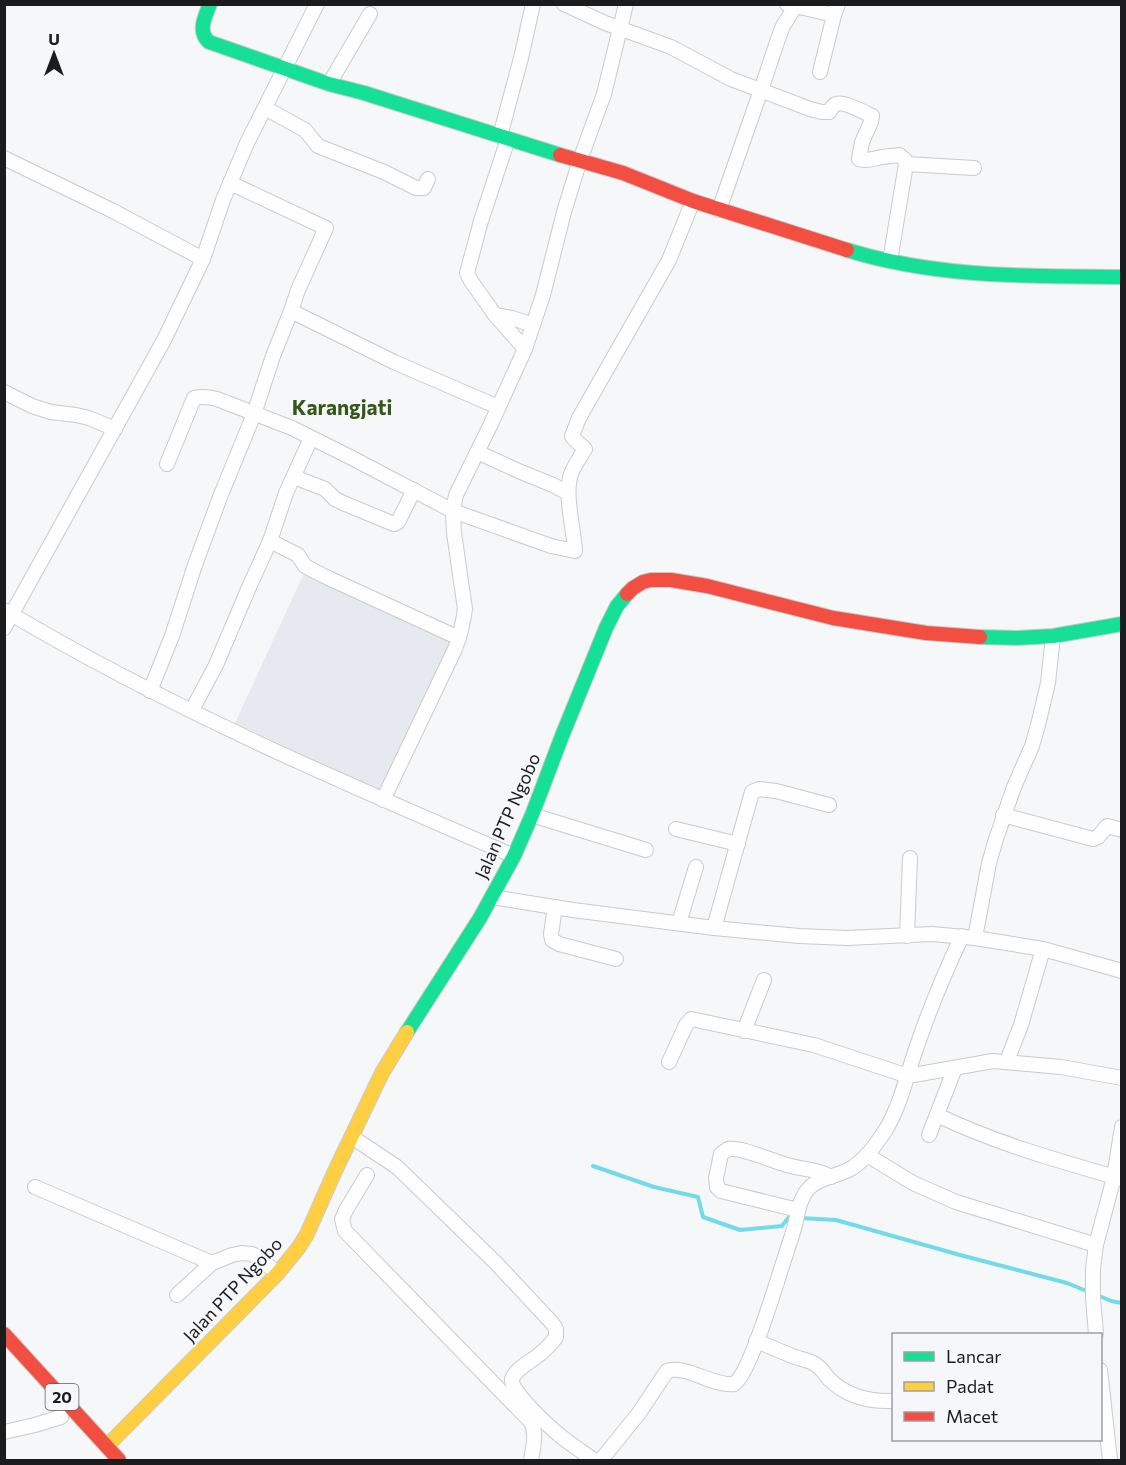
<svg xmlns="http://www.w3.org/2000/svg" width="1126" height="1465" font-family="Commissioner,sans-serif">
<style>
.built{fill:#e6e9ef}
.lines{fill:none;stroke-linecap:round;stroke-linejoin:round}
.stream{stroke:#74daeb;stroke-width:4}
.street-casing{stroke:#c9cacb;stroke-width:16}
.fast-casing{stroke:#c9cacb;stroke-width:16}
.slow-casing{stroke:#c9cacb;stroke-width:16}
.jam-casing{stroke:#c9cacb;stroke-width:16}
.street{stroke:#fefefe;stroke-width:14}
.fast{stroke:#16e098;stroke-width:14}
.slow{stroke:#ffcf43;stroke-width:14}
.jam{stroke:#f24e42;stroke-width:14}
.labels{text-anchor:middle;stroke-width:4.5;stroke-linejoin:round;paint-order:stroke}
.shield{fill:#f5f7fa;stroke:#5c5e5f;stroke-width:1.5}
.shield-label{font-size:16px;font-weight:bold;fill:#1b1c1d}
.street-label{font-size:18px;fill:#1b1c1d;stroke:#f5f7fa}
.quarter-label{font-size:21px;font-weight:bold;fill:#355818;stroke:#f5f7fa}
</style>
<rect width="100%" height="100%" fill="#f6f7f9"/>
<path class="built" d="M305,571L456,638L383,792L235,723Z"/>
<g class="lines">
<g class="stream">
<path d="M593,1166L654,1187L698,1197L703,1217L740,1230L782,1226L789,1217H793"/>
<path d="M800,1218L836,1220L960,1255L1067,1283L1089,1292"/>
<path d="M1095,1294L1111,1301L1122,1303"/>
</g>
<defs>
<g id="street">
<path d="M564,4L605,23L671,47L731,79L810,109L822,112H829C831,109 832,106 836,104C843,101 864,112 872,116L871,122L862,142L859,159C868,162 874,158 883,157C888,156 894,156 899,155L905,160L906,164L890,261"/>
<path d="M787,4L834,15L838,4"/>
<path d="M820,72L834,15"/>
<path d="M329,84L370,14"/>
<path d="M265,108L305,130L318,146L384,172L416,188H424L428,179"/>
<path d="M500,136L521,58L533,4"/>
<path d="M508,139L481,221L467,273L471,281L495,315L525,349"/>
<path d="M4,158L113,211L203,259"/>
<path d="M906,164L974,168"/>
<path d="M719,210L761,90L778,39L783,26L795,7"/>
<path d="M291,311L394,362L498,407"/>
<path d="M495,315L512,318L533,325"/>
<path d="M4,392L32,406L51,412L76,415L89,418L115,429"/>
<path d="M477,452L521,472L553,485L568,493"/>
<path d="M167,464L194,398C203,396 209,397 217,399L292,428L352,458L453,511L551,546L575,551C574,529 564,495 571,474C574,466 580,457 585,449C581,444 575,442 572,436L579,418L669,260L693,201"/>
<path d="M294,477L325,489L335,499L343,503L394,524L398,522L414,490"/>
<path d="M270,541L298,555L305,566L324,576L459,638"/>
<path d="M6,611C167,707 341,782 514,856"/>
<path d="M4,628L164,340L203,259L223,200L247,143L317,4"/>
<path d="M150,691L172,636L195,565L220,497L254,414L273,356L291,311L298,290L326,228L230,183"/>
<path d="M192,710L216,665L250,585L270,541L286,493L311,438"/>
<path d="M383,800L455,649C460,636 463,623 465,609L454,533L453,511L456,495L490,426L525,349L543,295L564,212L580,160L604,94L626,4"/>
<path d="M532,815L646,850"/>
<path d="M1003,815L1093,839L1098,837L1107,826L1122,830"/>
<path d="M676,829L738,844"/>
<path d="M492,897L573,910L714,928L799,936L847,938L932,934L975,938L1043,949L1122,971"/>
<path d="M555,907L551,934L552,940L559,944L616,959"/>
<path d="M679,923L696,867"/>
<path d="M714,928L752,792L759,789L776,791L829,805"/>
<path d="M907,936L910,858"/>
<path d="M975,938L989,863L996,839L1014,787L1032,746L1038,725L1048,683L1053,636"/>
<path d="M744,1031L764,980"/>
<path d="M1007,1061L1021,1025L1043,949"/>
<path d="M669,1062L686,1025L691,1019L814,1045L908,1076L993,1061L1061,1067L1122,1078"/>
<path d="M937,1115C995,1143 1059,1161 1122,1179"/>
<path d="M929,1135L955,1068"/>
<path d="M352,1137L397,1167L496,1263L553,1324L556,1329V1337C552,1343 546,1349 540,1354C532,1361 516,1368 512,1379C509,1391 553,1430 563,1438C573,1446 584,1453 594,1460"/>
<path d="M867,1155L913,1183L956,1202L1096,1245"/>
<path d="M367,1175L346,1210L342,1219L345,1231L531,1422C537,1433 533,1448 531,1460"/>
<path d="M35,1187L212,1263"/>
<path d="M798,1210L721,1191L717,1187L716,1178L721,1154L728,1149C744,1147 773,1162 791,1166C805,1170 818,1169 831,1177"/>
<path d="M177,1295L212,1263L232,1255L242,1253L252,1254L278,1273"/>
<path d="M1096,1334L1093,1298V1268L1096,1245L1114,1177L1122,1127"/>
<path d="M756,1341C769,1346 782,1352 795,1357C801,1359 807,1360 813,1363C821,1367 824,1373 829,1379C847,1397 870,1402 894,1401"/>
<path d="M1100,1370L1110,1460"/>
<path d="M4,1432L35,1425L61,1417"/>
<path d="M601,1460L639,1413L667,1371C685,1364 714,1387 734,1384C751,1373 778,1277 786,1254C788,1246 791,1240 793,1232C797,1221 797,1208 803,1197C812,1177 835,1178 852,1168C866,1159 876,1144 885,1131C901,1105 907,1074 917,1046C930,1008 945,972 962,936"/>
</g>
<g id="fast">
<path d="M210,4C205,17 197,31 209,42L329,84L364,93L560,155"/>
<path d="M847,250C937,278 1029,276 1122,277"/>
<path d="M980,637L1017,638L1053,636L1122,624"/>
<path d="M407,1032L480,918L514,856L532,815L562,736L606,628L617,606L627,594"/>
</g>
<path id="slow" d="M107,1446L278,1273L299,1247L307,1234L335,1171L382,1073L407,1032"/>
<g id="jam">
<path d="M560,155L623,173L693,201L847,250"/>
<path d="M627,594L633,588L643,582L651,580H671L707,586L833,618L926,633L980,637"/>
<path d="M4,1334L119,1460"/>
</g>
</defs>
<use href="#street" class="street-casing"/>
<use href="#fast" class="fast-casing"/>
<use href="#slow" class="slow-casing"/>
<use href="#jam" class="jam-casing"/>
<use href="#street" class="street"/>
<use href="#fast" class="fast"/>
<use href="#slow" class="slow"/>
<use href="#jam" class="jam"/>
</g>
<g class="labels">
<rect class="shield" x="45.5" y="1384" width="33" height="26" rx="4.5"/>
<g class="shield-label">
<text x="62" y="1403">20</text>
</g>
<g class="street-label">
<text transform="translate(508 816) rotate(-66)" y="6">Jalan PTP Ngobo</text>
<text transform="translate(233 1290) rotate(-47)" y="6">Jalan PTP Ngobo</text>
</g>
<g class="quarter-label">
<text x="342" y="415">Karangjati</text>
</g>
</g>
<rect width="1126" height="1465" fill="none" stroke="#1b1c1d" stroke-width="12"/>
<rect x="892" y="1333" width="210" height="108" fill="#f5f7fa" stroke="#9e9fa2" stroke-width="1.5"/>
<rect x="904" y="1352" width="30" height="9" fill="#16e098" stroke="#9e9fa2" stroke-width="1.5"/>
<text x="946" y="1363" font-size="18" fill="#1b1c1d">Lancar</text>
<rect x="904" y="1382" width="30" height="9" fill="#ffcf43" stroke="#9e9fa2" stroke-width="1.5"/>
<text x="946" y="1393" font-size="18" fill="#1b1c1d">Padat</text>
<rect x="904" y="1412" width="30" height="9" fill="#f24e42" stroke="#9e9fa2" stroke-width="1.5"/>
<text x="946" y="1423" font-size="18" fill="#1b1c1d">Macet</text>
<g transform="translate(54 54)" stroke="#f5f7fa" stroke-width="4.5" paint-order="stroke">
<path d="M0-4.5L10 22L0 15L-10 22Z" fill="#1b1c1d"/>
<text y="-9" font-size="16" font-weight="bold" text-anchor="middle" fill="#1b1c1d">U</text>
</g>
</svg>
